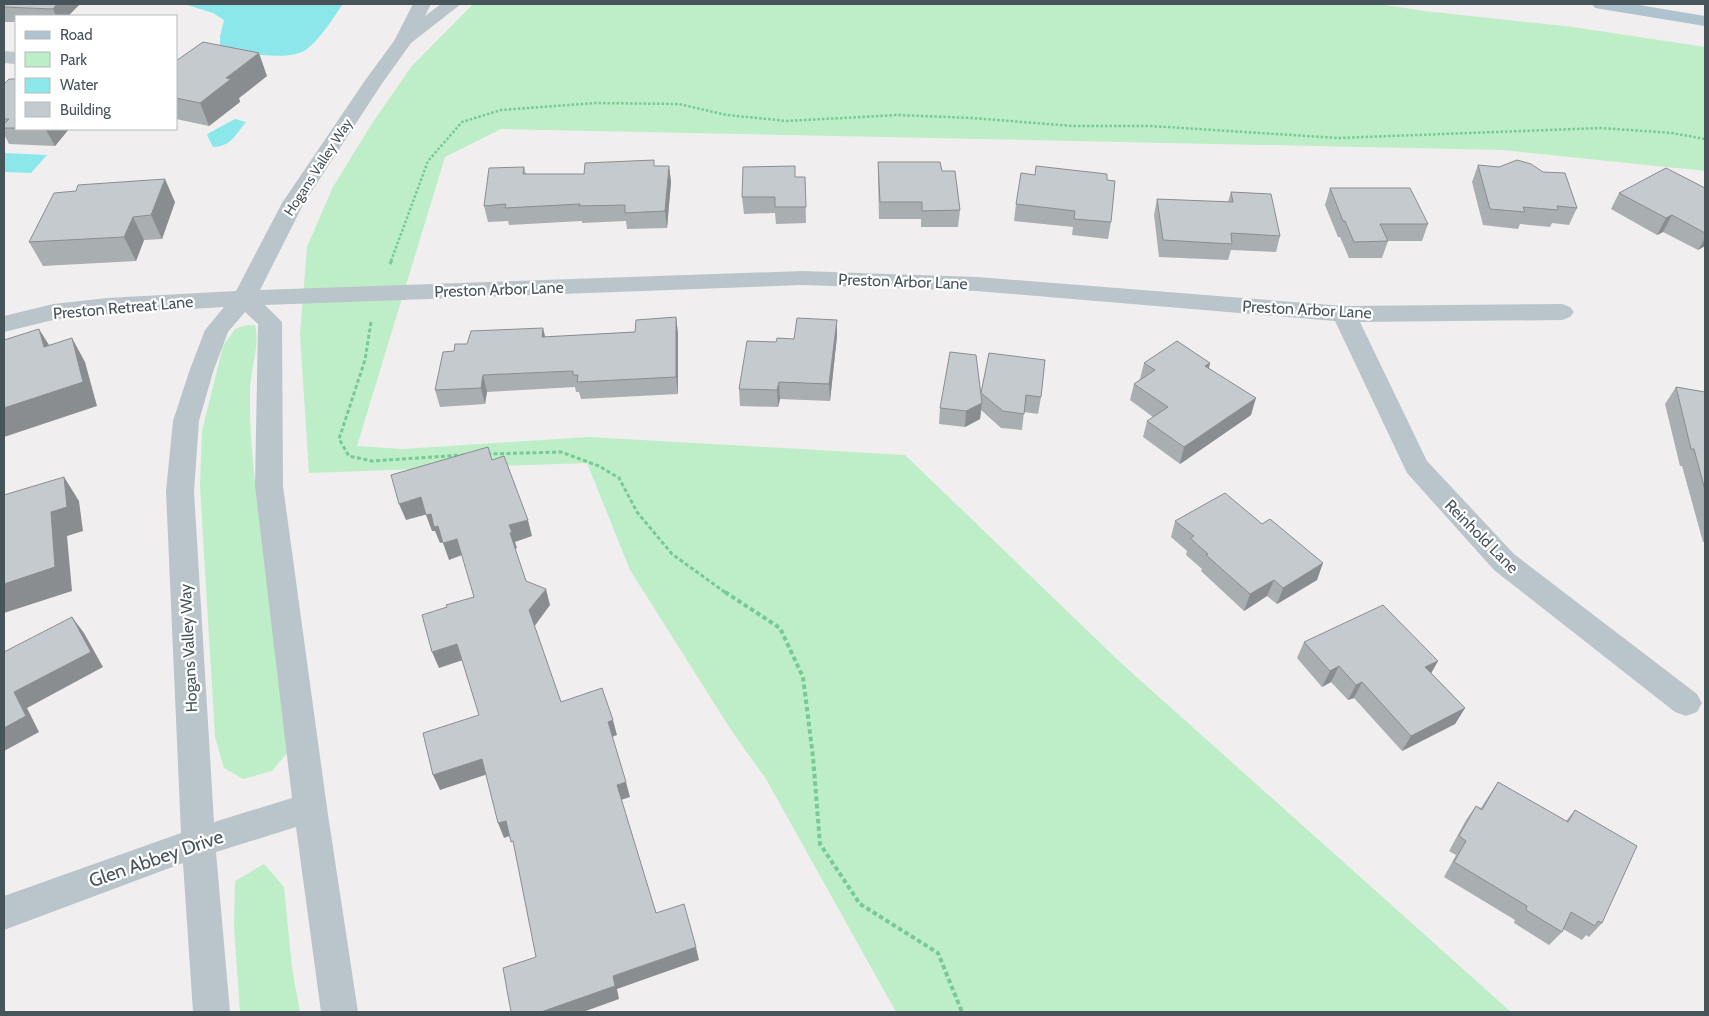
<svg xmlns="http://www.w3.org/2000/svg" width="1709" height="1016" font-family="Cabin,sans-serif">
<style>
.green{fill:#bdeec7}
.water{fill:#8be7ea}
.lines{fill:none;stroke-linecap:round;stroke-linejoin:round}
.path-far2{stroke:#76cb92;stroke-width:2.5;stroke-dasharray:2.5 2;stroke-linecap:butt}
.path-far1{stroke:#76cb92;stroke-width:3;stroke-dasharray:4 2.5;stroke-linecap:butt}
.path{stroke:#76cb92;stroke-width:4;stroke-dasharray:4.5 3;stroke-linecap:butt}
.street{fill:#bac5cb;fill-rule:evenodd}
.primary{fill:#aec3cd;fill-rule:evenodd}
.wall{fill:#a9aeb1}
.shaded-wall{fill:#8a8d90}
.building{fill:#c5cace;stroke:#8a8d90}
.labels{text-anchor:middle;stroke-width:4.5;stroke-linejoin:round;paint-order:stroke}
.far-street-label{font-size:14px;fill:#47555b;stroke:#fff}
.street-label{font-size:16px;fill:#47555b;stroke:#fff}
.near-street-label{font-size:19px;fill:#47555b;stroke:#fff}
</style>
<rect width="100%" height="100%" fill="#f1eeef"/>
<g class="green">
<path d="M473,4H1379L1424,11L1573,27L1705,47V171L1503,150L501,129L445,157L357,446L402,449L589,437L905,455L1121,663L1511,1012H896L766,779L731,730L630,570L587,463L309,473L300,335L307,247L333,187L371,125L411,67Z"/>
<path d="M247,325H255C260,346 251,367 250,389C250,409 250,430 252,450C260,551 280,651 288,752L272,771L243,779L224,768L215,737L200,486L202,431L223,346L235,329Z"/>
<path d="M264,864L284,887L292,968L300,1012H240L234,927L235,881Z"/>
</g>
<g class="water">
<path d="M184,4H343C332,19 322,37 307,49C292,62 240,53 220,49V37L224,20L213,13Z"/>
<path d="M235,119L246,122C235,135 232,146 213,147L207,135L209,133Z"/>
<path d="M4,153L47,155L31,173L4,172Z"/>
</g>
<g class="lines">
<path class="path-far2" d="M391,261L428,161L462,122L501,110L595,103L679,104L727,115L787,121L898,115L972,118L1073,126H1151L1338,138L1601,128L1672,133L1705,139"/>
<g class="path-far1">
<path d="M390,264L392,260"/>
<path d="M371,322L365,360L339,439L349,456L372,461L463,455"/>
<path d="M487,454L561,452L599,466L619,478L637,512L672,554L726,593"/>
</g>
<path class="path" d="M725,592L780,628L803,677L813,757L820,844L860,904L938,953L962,1012"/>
<g class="street">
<path d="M413,4H431L425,16L441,4H461L411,43L381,85L304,203L260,290L802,271L977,277L1344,306L1562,304L1570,307L1574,312L1570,317L1562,320L1360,322L1427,461L1514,554L1697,694L1702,703L1697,712L1686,716L1675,712L1494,570L1407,473L1335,321L977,291L802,285L265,305L282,322L283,486L327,808L358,1012H321L296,827L216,852L230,1012H193L183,863L4,930V896L181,833L166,491L173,421L189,372L205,330L224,307L107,314L53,320L4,332V316L53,304L107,298L236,291L282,203L366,79L394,41ZM245,312L258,324L255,486L292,798L214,822L194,491L199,421L213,372L228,332Z"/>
<path d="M4,51L16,52V64L4,63Z"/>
</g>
<path class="primary" d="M1592,4H1633L1705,16V26L1601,9L1595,8Z"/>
</g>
<g class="wall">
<path d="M4,4H80L68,16H16V22H4Z"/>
<path d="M176,61L267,76L239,98L240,102L209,126L176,119Z"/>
<path d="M16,79V129H69L55,146L9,144L4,134V84Z"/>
<path d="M878,162L942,171L960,210L958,227H921V219H879L878,178Z"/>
<path d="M1478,165L1577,208L1569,225L1552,223L1550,227L1520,224L1518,229L1483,225L1472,182Z"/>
<path d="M655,166H669L671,182L667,228L627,229L626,221L582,223V221L509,225L508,221L488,222L484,206L524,167L526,174H584Z"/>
<path d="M795,177H805L806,223L776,224L775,213L744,214L742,197Z"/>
<path d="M1107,180L1111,222L1108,239L1072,235L1073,227L1014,221L1016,204Z"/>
<path d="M1330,188L1428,224L1422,241H1388L1382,258H1349L1340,237H1338L1325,205Z"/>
<path d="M1705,188V246L1698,250L1663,232L1657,235L1611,209L1619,193Z"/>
<path d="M76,191L175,202L162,239L144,240L136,261L43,266L29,242Z"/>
<path d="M1231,192L1280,236L1276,252L1231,250L1228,260L1159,257L1154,215L1157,199L1228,202Z"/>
<path d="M676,317L678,334V394L581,399L579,392H576L575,387L487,392L485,404L440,407L435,390L454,351L467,344L546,337L635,332Z"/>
<path d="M837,336L830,401L780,399L778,407L740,406L739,389L776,342L794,339Z"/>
<path d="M989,353L1041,397L1038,414L1024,412L1022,430L1001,428L981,410L980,419L965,427L939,424L940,408L981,397Z"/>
<path d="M1144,363H1210L1209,368L1251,415L1180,464L1143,437L1147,421L1153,417L1130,400L1134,384L1140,379Z"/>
<path d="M1676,387L1705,392V542H1703L1682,466H1680L1665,404Z"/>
<path d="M1175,521L1317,580L1277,604L1267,596L1244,611L1201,571L1202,569L1186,555L1187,551L1171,537Z"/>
<path d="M1304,642L1438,661L1431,673L1465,708L1455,724L1402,751L1354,698L1348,700L1331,682L1322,687L1297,658Z"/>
<path d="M1498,782L1566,821L1575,810L1602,923L1589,937L1586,935L1582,940L1563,929L1562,932L1549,945L1514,923L1515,920L1444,877L1456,855L1449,851L1466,820L1476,806L1481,808L1488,797Z"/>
</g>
<g class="shaded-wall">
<path d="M57,4H80L68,16H56L53,9Z"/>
<path d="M259,53L267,76L239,98L240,102L209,126L200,103L226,78Z"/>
<path d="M47,129H69L55,146L46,130Z"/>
<path d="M669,166L671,182L667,228L665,211Z"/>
<path d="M165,179L175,202L162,239L151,215Z"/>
<path d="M1672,215L1663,232L1657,235L1666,218Z"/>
<path d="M133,217L144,240L136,261L124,237Z"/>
<path d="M1705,238V246L1698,250Z"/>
<path d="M676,317L678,334V394L676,377Z"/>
<path d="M837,320V336L830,401L829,384Z"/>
<path d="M543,328L547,344L542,337Z"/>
<path d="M39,329L54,353L44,347Z"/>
<path d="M72,338L85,362L97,406L4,437V408Z"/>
<path d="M1210,363L1206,379L1205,366Z"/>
<path d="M483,375L487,392L485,404L481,388Z"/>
<path d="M779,382L780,399L778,407L777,390Z"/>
<path d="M1256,398L1251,415L1180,464L1184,447Z"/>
<path d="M982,403L980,419L965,427L966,411Z"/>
<path d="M64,477L79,501L83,531L67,536L72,591L4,613V584L51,512Z"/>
<path d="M421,497L428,514L406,520L399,504Z"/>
<path d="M431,514L438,526L444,542L440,543L435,531H432L426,515Z"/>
<path d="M528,520L532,536L515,542L517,548L515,549L510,533L509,525Z"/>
<path d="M457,539L462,555L449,560L443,543Z"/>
<path d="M1323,563L1317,580L1277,604L1283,588Z"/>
<path d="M1274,580L1267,596L1244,611L1250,594Z"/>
<path d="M546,589L550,605L534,627L529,610Z"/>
<path d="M72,617L84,633L103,667L27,708L39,732L4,751V728L14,692Z"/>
<path d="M457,644L463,660L439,668L432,652Z"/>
<path d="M1438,661L1429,677L1425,667Z"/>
<path d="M1339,666L1331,682L1322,687L1330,671Z"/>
<path d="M1362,682L1354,698L1348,700L1356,685Z"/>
<path d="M1465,708L1455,724L1402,751L1411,736Z"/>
<path d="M613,720L617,735L612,737L608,722Z"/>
<path d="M482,759L488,774L440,790L433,775Z"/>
<path d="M626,782L630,797L621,800L617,785Z"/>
<path d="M506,821L512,835L504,838L498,823Z"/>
<path d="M696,947L699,960L617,989L619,999L583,1012H541L613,976Z"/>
</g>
<g class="building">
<path d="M4,4H57L53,9L4,7Z"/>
<path d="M203,42L259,53L226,78L231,79L200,103L176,98V61Z"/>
<path d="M9,79H16V128H4V124L9,119H4V84Z"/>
<path d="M654,160V166H669L665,211L625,213V205L579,206L580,204L505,208L506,204L484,206L489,168L524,167L523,174H584L585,163Z"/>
<path d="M1517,160L1531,164L1543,172L1565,173L1577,208L1557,206L1558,210L1523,207L1525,212L1490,209L1478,165L1499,167Z"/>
<path d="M878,162H940L942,171H955L960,210L922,211V202H880Z"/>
<path d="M795,166V177H805L806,207H775V197H742L743,167Z"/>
<path d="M1036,166L1107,174V180L1115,181L1111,222L1074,219L1075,211L1016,204L1021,173L1035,175Z"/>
<path d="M1666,168L1705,188V233L1672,215L1666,218L1619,193Z"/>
<path d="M165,179L151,215L133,217L124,237L29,242L54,193L76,191L78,185Z"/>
<path d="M1330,188H1410L1428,224H1380L1388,241L1354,242L1345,221H1343Z"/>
<path d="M1231,192L1271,194L1280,236L1231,233L1232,244L1163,240L1157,199L1233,202Z"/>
<path d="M676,317V377L577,382L578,375H573V371L483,375L481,388L435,390L443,352L454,351L455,344H467L471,331L543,328L542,337L635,332L636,320Z"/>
<path d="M797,318L837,320L829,384L779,382L777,390L739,389L747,341L776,342L777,338L794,339Z"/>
<path d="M39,329L44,347L72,338L83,382L4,408V340Z"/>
<path d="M1177,341L1210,363L1205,366L1256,398L1184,447L1147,421L1168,407L1134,384L1155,370L1144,363Z"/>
<path d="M950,352L976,355L982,403L966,411L940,408Z"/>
<path d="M989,353L1045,360L1041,397L1026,395L1024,414L1003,411L981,393Z"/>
<path d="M1676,387L1705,392V490L1694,449H1691Z"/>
<path d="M488,447L492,460L504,456L528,520L509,525L512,532L510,533L526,581L546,589L529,610L561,702L602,688L613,720L608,722L626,782L617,785L656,913L684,904L696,947L613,976L615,986L541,1012H511L503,968L536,957L513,841L511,842L506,821L498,823L482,759L433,775L423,733L479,715L457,644L432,652L422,615L447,607L446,605L474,597L457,539L443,543L438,526L434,527L431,514L426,515L421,497L399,504L391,475Z"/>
<path d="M64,477L67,507L51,512L55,567L4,584V495Z"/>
<path d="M1225,493L1262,524L1270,519L1323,563L1283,588L1274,580L1250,594L1206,555L1208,554L1190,538L1194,536L1175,521Z"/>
<path d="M1383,605L1438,661L1425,667L1465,708L1411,736L1362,682L1356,685L1339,666L1330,671L1304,642Z"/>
<path d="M72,617L91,652L14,692L26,716L4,728V652Z"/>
<path d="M1498,782L1568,822L1575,810L1637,846L1602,923L1598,921L1595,926L1571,912L1562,932L1526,910L1527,906L1454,862L1466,841L1459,836L1476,806L1482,810Z"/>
</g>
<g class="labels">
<g class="far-street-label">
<text transform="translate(318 167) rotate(-57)" y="5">Hogans Valley Way</text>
</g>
<g class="street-label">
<text transform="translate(903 281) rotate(2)" y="6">Preston Arbor Lane</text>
<text transform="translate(499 289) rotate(-2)" y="6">Preston Arbor Lane</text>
<text transform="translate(123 307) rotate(-5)" y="6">Preston Retreat Lane</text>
<text transform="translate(1307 309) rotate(3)" y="6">Preston Arbor Lane</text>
<text transform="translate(1482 536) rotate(45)" y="6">Reinhold Lane</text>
<text transform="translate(188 648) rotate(-93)" y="6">Hogans Valley Way</text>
</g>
<g class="near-street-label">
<text transform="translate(156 858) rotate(-19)" y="7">Glen Abbey Drive</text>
</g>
</g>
<rect width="1709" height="1016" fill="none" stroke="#47555b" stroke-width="10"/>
<rect x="15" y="15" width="162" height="115" fill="#ffffff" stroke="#b5bbbd"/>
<rect x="25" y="31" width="25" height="8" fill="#aec3cd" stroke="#b5bbbd"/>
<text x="60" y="40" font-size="15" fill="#47555b">Road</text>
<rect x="25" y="52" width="25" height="15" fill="#bdeec7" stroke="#b5bbbd"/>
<text x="60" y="65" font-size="15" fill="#47555b">Park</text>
<rect x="25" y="78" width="25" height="15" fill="#8be7ea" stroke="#b5bbbd"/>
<text x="60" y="90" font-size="15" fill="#47555b">Water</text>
<rect x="25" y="102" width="25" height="15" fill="#c5cace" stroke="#b5bbbd"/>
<text x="60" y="115" font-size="15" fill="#47555b">Building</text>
</svg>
